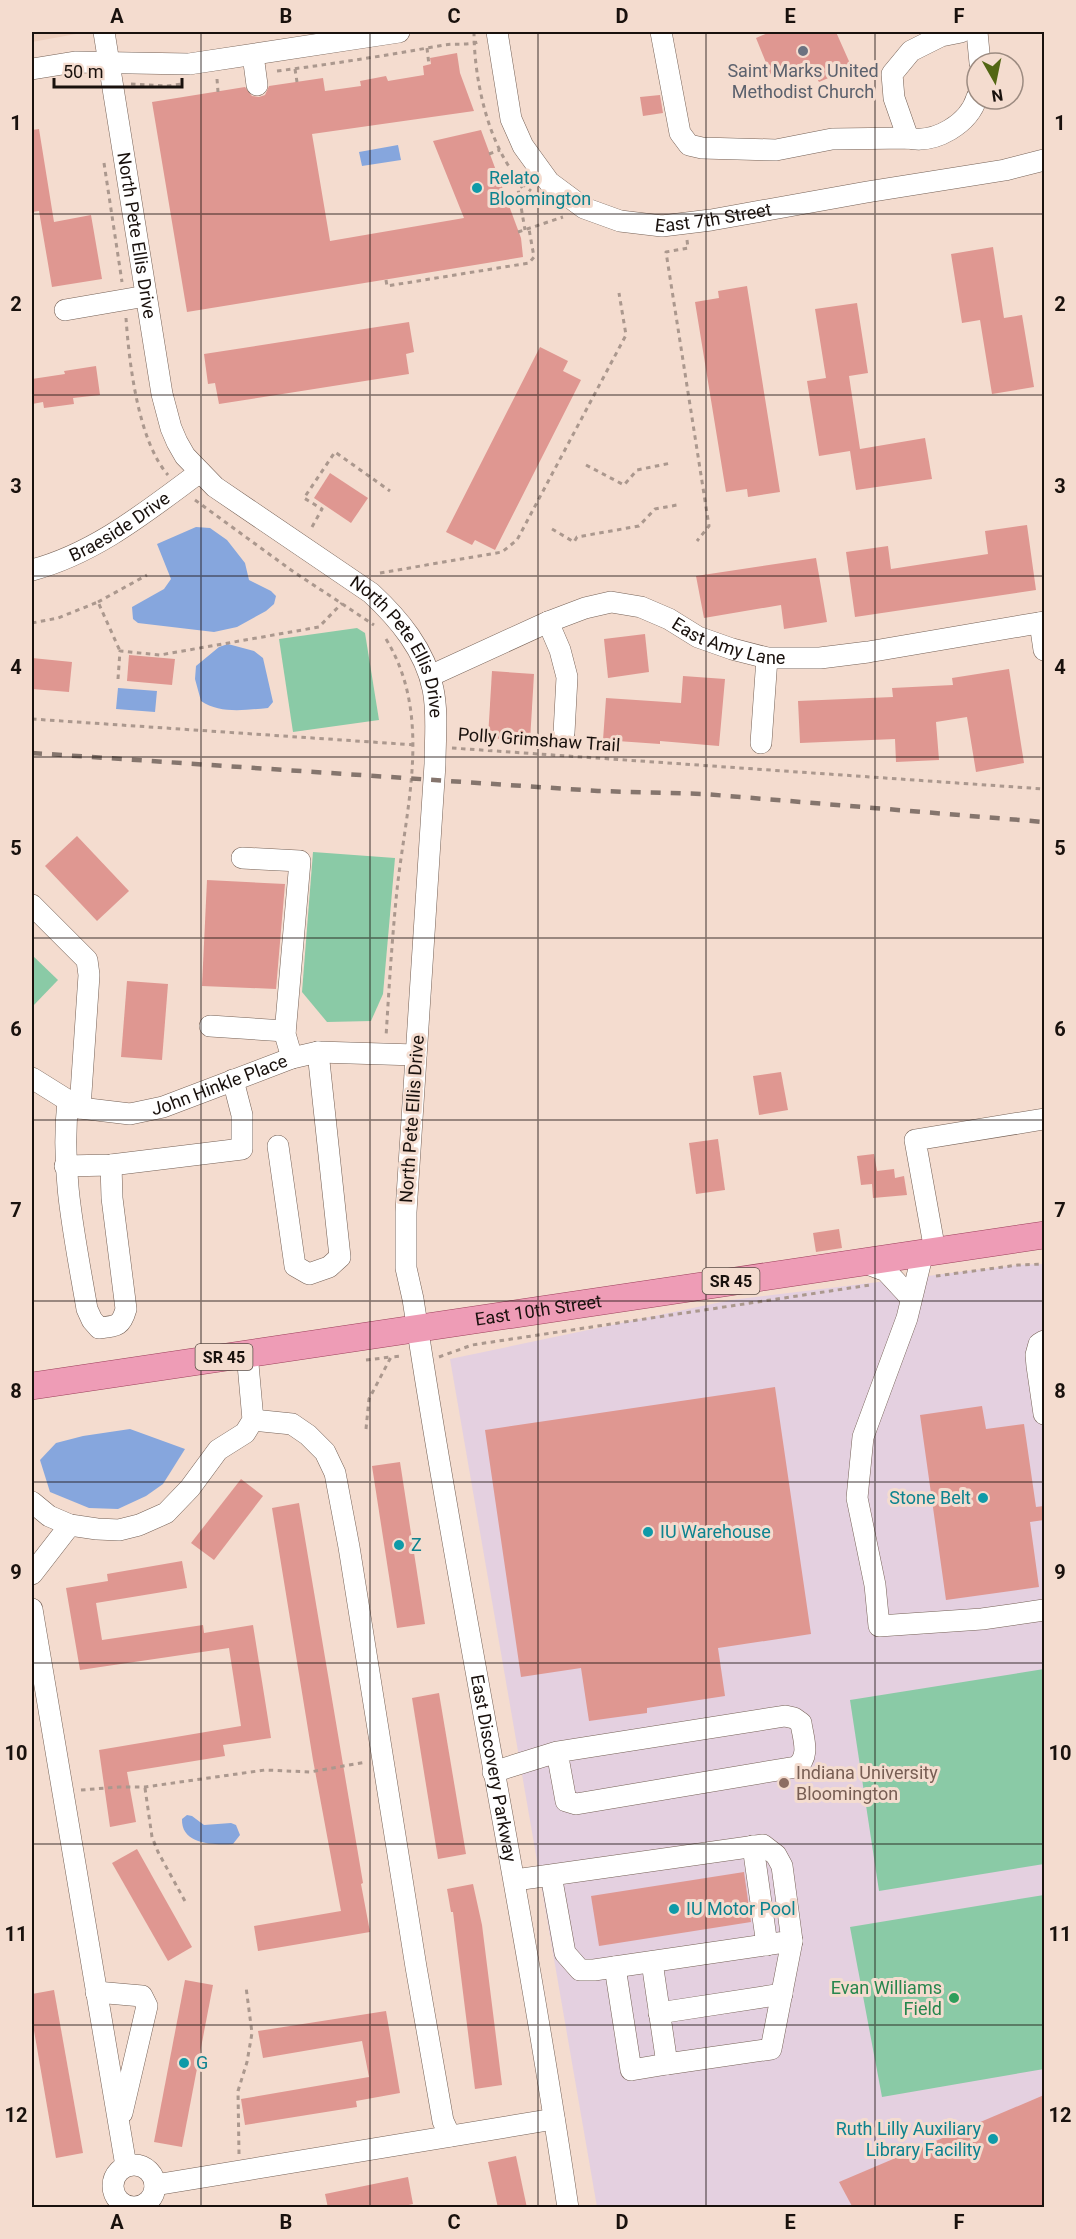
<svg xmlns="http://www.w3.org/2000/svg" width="1076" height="2239" font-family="Roboto,sans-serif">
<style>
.built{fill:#edcebd}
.education{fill:#e4d0e0}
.green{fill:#8acaa6}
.water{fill:#86a6dd}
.building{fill:#df9791}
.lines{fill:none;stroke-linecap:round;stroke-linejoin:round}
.minor-casing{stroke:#756156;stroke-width:22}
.major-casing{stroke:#9c405b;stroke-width:28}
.path{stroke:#ab988e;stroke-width:3;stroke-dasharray:4.5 4.5;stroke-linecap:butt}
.minor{stroke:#fff;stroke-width:21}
.major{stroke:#ee9cb6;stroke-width:27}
.rail{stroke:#85756d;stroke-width:4.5;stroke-dasharray:10 10;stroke-linecap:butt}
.grid{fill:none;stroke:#19110d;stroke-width:1.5;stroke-opacity:0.55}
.worship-dot{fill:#6b7280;stroke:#f4dccf;stroke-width:2}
.culture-dot{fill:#0f9aa8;stroke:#f4dccf;stroke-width:2}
.education-dot{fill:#8d6e63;stroke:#f4dccf;stroke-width:2}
.leisure-dot{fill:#2e9e5b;stroke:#f4dccf;stroke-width:2}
.labels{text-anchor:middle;stroke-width:6;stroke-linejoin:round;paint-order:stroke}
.shield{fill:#f4dccf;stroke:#5b4e47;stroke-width:1.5}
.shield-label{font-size:16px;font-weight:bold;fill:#19110d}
.worship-label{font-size:18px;fill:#5b616d;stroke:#f4dccf}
.culture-label{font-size:18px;fill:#0d838f;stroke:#f4dccf;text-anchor:start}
.street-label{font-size:18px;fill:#19110d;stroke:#f4dccf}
.education-label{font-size:18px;fill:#785e54;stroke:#f4dccf;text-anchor:start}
.leisure-label{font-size:18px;fill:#27864d;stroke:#f4dccf;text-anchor:end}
.neatline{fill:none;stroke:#19110d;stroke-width:2}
.grid-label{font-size:20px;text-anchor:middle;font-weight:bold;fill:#19110d}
</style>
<rect width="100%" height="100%" fill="#f4dccf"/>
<path class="built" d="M32,32H87L32,42Z"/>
<path class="education" d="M1044,1264V2207H597L450,1359L731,1300L1018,1265Z"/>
<g class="green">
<path d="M357,628L365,633L379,720L293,732L279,639Z"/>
<path d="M313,852L395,858L383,994L371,1021L327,1022L302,992Z"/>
<path d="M32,955L58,980L32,1007Z"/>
<path d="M1044,1669V1864L879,1891L850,1700Z"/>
<path d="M1044,1895V2069L882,2097L850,1927Z"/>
</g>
<g class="water">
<path d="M398,145L401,160L362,166L359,152Z"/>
<path d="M196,527L210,528L227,540L245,563L249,580L271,591L276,596L274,604L266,611L237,627L214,632L138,623L133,619L132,607L164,589L171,579L157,544Z"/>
<path d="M228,644L254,651L263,658L273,702L268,708C245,710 220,714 201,701L195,679L196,666L219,647Z"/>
<path d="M118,688L157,691L155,712L116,709Z"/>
<path d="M130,1429L185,1449L163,1484L146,1496L118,1509L89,1508L50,1492L40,1460L56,1443L83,1436Z"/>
<path d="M187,1815L192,1816L204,1825L231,1823L236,1825L240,1835L233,1844C214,1845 181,1845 182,1819Z"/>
</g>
<g class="building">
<path d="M770,32H836L852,68L819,82L807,61L771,75L756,38Z"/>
<path d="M457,53L460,73L474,111L312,134L330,241L464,218L433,141L481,130L521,238L523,257L187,312L152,102L245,87L252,96L259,97L265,95L269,86L323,78L325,91L361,86L360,81L386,76L388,81L424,75L423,66L431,64L430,58Z"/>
<path d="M660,95L663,113L643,116L640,97Z"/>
<path d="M39,129L54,222L91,215L102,279L52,287L39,211L32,212V130Z"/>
<path d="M993,247L1004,318L1022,315L1034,387L992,394L980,320L962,323L951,254Z"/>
<path d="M747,286L780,492L748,497L747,489L726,492L695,302L719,298L718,291Z"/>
<path d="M857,303L868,373L849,376L860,449L925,438L932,479L856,490L850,451L819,456L807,381L826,378L815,309Z"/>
<path d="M409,322L414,352L406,354L409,374L219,404L215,383L208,384L204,354Z"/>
<path d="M540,347L568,361L563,371L581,380L495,550L475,540L472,545L446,532Z"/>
<path d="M96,366L100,395L73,398L74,404L44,408L43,402L32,404V379L65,374L64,371Z"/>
<path d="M330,473L368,498L351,523L314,498Z"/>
<path d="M1027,525L1036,590L855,617L846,552L888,546L891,569L988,554L985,531Z"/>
<path d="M816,558L827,622L784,629L781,605L704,618L696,576Z"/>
<path d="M645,634L649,672L608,678L604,639Z"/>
<path d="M129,655L175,659L172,685L127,681Z"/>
<path d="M32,658L72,662L69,692L32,689Z"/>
<path d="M1009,669L1024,763L976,772L967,717L936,722L939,760L896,762L895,739L800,743L798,701L893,697L892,688L953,685L952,678Z"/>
<path d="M492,671L534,674L530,741L488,738Z"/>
<path d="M683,676L725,679L719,746L660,741V744L603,740L606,698L681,703Z"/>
<path d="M77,836L129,891L97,921L45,866Z"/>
<path d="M207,880L285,884L276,989L202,986Z"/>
<path d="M127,981L168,984L162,1060L121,1057Z"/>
<path d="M781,1072L788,1110L759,1115L753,1076Z"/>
<path d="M718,1139L725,1190L696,1194L689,1143Z"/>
<path d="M874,1154L877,1171L894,1169L895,1178L904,1176L907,1195L873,1198L872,1184L861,1185L857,1156Z"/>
<path d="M839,1229L842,1248L816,1252L813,1233Z"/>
<path d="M775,1387L811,1634L718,1648L725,1696L647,1708V1713L589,1721L581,1668L521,1677L485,1430Z"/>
<path d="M982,1406L986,1429L1024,1424L1036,1507L1044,1506V1520L1030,1522L1039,1587L946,1600L920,1415Z"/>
<path d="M400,1462L425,1624L397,1628L372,1466Z"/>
<path d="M241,1479L263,1496L214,1560L191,1543Z"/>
<path d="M299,1503L363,1883L361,1884L370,1932L258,1951L254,1926L341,1911L313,1760L272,1508Z"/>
<path d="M182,1561L187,1588L96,1603L102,1640L203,1625L204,1633L253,1625L271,1738L223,1745L225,1756L127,1772L136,1822L110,1827L99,1750L241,1726L229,1648L80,1670L66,1588L108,1581L107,1574Z"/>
<path d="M439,1693L466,1854L438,1859L412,1698Z"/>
<path d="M137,1849L192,1947L168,1961L112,1863Z"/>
<path d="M744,1872L751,1922L599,1946L591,1896Z"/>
<path d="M473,1884L482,1925L502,2085L475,2089L453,1912H451L447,1889Z"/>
<path d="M185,1980L213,1985L182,2147L154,2142Z"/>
<path d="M54,1990L83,2153L56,2158L32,2019V1994Z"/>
<path d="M386,2011L400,2093L356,2101L357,2107L245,2125L241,2099L369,2077L362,2041L263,2058L258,2031Z"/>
<path d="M1044,2095V2208H853L839,2182Z"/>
<path d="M516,2156L527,2208H498L488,2162Z"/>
<path d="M408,2177L413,2204L395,2208H328L325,2194Z"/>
</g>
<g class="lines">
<defs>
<g id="minor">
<path id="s1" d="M104,32L162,394L171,428L177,442L185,456L215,487L371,593C399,619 425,650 433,689C438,713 435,739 435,764L406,1212V1268L413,1299C459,1603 523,1903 568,2208"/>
<path id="s2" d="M497,32L511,119L523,146L549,182L584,208L620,221L662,226L711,220L867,192L1005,170L1044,160"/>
<path d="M661,32L680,133L689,145L702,148L776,150L832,139L908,138C935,144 969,124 977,97"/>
<path d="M977,32L980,63"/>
<path d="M253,55L257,85"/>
<path d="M32,69L75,62L189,64L399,32"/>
<path d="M908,138L894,98L892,74L911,51L941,36L961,32"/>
<path d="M65,310L146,296"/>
<path id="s3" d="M32,570C96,553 147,511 200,472"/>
<path d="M548,622L560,650L567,677L564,733"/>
<path d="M1040,623L1044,650"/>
<path id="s4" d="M430,676L548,622L585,608L611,602L641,607L669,619L698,637L732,649L767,658H820L868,652L1044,622"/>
<path d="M761,743L767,658"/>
<path d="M242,858L300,861L285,1034L292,1058"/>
<path d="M32,905L87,960L89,975L80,1108"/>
<path d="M210,1026L285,1031"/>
<path id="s5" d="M32,1078L80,1108L130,1114L163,1107L292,1058L318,1052L416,1055"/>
<path d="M68,1101C60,1173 75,1238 87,1309L92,1320L99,1328C116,1326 121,1327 126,1309L112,1198L111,1165"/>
<path d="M278,1146L295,1266L309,1274L329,1267L340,1257L318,1052"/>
<path d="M65,1166L111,1165L242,1149V1115L233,1080"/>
<path d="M935,1251L915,1140L1044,1119"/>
<path d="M923,1252L907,1318L863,1437L857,1498L875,1585L879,1626L982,1619L1044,1610"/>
<path d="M862,1262L886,1271L911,1298"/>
<path d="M1044,1341L1039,1344L1036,1355L1037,1366L1044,1414"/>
<path d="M253,1420L292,1424L308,1435L325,1452L335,1473L349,1547L416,1967L443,2121L450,2136"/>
<path d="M32,1502L49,1516L70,1525L97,1529L119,1530L139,1525L166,1513L190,1488L218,1450L245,1433L253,1420L247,1353"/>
<path d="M32,1574L70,1525"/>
<path d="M32,1609L126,2166"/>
<path d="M493,1772L557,1752L785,1716L794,1718L801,1723C803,1738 811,1757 796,1767L576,1804L566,1801L557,1752"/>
<path d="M753,1846L767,1945"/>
<path d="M515,1880L551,1875L565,1953L580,1970H594L792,1941L782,1866L776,1855L763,1845L551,1875"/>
<path d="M615,1967L631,2070L667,2064L652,1962"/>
<path d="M96,1992L142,1996L147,2006L122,2113"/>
<path d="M659,2013L782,1994"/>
<path d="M667,2064L771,2049L792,1941"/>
<circle cx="134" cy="2186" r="21"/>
<path d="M155,2185L554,2119"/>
</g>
<g id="major">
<path id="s6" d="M32,1386L1044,1235"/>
</g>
</defs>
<use href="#minor" class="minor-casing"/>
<use href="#major" class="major-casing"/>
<g class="path">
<path d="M474,32C474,81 490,159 531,191"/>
<path d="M427,48L429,65"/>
<path d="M295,69L297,82"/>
<path d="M277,71C333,64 389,55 444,45C456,43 469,46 481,41"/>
<path d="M217,79L218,92"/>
<path d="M131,84L167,86L182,84"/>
<path d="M489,154L500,150"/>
<path d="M104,163L122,282"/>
<path d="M524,185L518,189L525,230"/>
<path d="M518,232L563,217"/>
<path d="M687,240L688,248L666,252L709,526L697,541"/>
<path d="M386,280L387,286L529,263L534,257L529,229"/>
<path d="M126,318C129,362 138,441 168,475"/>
<path d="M586,465L624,485L637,470L671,463"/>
<path d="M195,500L291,570L374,625"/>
<path d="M312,527L322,509L304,498L335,452L390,491"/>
<path d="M552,529L574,542L577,537L639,526L655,509L677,505"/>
<path d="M380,573L502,552L517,540L626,335L619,293"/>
<path d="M98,602L147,575"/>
<path d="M32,623L58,618L98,602L120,651"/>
<path d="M386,639C433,716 406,806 397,890C392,939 389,988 386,1037"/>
<path d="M118,679L120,651L160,655L319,627L342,603"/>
<path d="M32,719L416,745"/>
<path d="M452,748L1044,789"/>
<path d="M936,1276L1018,1265L1044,1264"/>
<path d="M439,1357L472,1345L870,1285"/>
<path d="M366,1360L391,1357"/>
<path d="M366,1429L369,1399L391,1357L403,1356"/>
<path d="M145,1788L152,1837L158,1852L186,1903"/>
<path d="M81,1790L119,1787H145L265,1770L310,1772L366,1762"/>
<path d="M239,2154L238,2091L247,2062L252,2033L246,1987"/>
</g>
<use href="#minor" class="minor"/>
<use href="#major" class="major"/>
<path class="rail" d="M32,753L598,791L704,794L1044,822"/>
</g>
<path class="grid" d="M201,32V2208M370,32V2208M538,32V2208M706,32V2208M875,32V2208M32,214H1044M32,395H1044M32,576H1044M32,757H1044M32,938H1044M32,1120H1044M32,1301H1044M32,1482H1044M32,1663H1044M32,1844H1044M32,2025H1044"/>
<circle class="worship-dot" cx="803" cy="51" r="6"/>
<g class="culture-dot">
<circle cx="477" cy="188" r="6"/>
<circle cx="983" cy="1498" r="6"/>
<circle cx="648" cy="1532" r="6"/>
<circle cx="399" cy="1545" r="6"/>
<circle cx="674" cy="1909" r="6"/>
<circle cx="184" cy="2063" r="6"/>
<circle cx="993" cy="2139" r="6"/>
</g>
<circle class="education-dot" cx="784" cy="1783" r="6"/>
<circle class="leisure-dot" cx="954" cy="1998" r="6"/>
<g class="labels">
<g class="shield">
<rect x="702.5" y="1268" width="57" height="26" rx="4.5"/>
<rect x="195.5" y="1344" width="57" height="26" rx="4.5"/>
</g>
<g class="shield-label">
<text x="731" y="1287">SR 45</text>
<text x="224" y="1363">SR 45</text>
</g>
<g class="worship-label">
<text x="803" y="77">Saint Marks United<tspan x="803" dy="21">Methodist Church</tspan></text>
</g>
<g class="culture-label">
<text x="489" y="184">Relato<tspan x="489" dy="21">Bloomington</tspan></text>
<text x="971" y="1504" text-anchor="end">Stone Belt</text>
<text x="660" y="1538">IU Warehouse</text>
<text x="411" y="1551">Z</text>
<text x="686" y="1915">IU Motor Pool</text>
<text x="196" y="2069">G</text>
<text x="981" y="2135" text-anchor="end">Ruth Lilly Auxiliary<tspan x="981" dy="21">Library Facility</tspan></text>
</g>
<g class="street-label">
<text dy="6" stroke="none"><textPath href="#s2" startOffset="338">East 7th Street</textPath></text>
<text dy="6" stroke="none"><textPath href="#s1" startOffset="206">North Pete Ellis Drive</textPath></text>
<text dy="6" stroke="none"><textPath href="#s3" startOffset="98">Braeside Drive</textPath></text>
<text dy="6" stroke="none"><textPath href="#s4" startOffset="322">East Amy Lane</textPath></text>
<text dy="6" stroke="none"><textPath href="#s1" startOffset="726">North Pete Ellis Drive</textPath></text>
<text transform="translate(539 740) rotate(4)" y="6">Polly Grimshaw Trail</text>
<text dy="6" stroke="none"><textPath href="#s5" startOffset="201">John Hinkle Place</textPath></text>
<text transform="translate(412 1119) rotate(-86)" y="6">North Pete Ellis Drive</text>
<text dy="6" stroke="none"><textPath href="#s6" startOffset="512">East 10th Street</textPath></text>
<text dy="6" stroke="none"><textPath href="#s1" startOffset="1869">East Discovery Parkway</textPath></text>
</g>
<g class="education-label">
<text x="796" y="1779">Indiana University<tspan x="796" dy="21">Bloomington</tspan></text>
</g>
<g class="leisure-label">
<text x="942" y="1994">Evan Williams<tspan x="942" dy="21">Field</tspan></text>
</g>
</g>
<rect width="1076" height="2239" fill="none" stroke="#f4dccf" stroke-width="66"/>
<g transform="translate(995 81) rotate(171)"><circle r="28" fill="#f4dccf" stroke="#9c8b81" stroke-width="1.5"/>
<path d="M0-4.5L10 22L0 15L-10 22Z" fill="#526613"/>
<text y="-9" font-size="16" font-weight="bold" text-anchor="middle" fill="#19110d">N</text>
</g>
<path d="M54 78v9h128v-9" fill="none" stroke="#19110d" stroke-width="3"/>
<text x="63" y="78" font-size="18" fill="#19110d" stroke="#f4dccf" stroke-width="4.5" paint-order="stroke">50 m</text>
<rect x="33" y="33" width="1010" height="2173" class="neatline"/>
<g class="grid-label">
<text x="117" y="23">A</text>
<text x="286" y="23">B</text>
<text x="454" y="23">C</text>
<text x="622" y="23">D</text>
<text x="790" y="23">E</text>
<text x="959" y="23">F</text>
<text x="16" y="130">1</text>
<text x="1060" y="130">1</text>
<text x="16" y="311">2</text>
<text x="1060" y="311">2</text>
<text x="16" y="493">3</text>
<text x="1060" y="493">3</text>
<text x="16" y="674">4</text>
<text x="1060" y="674">4</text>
<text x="16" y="855">5</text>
<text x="1060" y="855">5</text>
<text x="16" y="1036">6</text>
<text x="1060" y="1036">6</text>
<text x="16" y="1217">7</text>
<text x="1060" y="1217">7</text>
<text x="16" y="1398">8</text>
<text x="1060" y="1398">8</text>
<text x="16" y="1579">9</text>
<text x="1060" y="1579">9</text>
<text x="16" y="1760">10</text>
<text x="1060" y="1760">10</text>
<text x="16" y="1941">11</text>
<text x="1060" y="1941">11</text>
<text x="16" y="2122">12</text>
<text x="1060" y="2122">12</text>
<text x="117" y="2229">A</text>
<text x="286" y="2229">B</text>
<text x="454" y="2229">C</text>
<text x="622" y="2229">D</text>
<text x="790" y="2229">E</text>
<text x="959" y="2229">F</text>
</g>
</svg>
